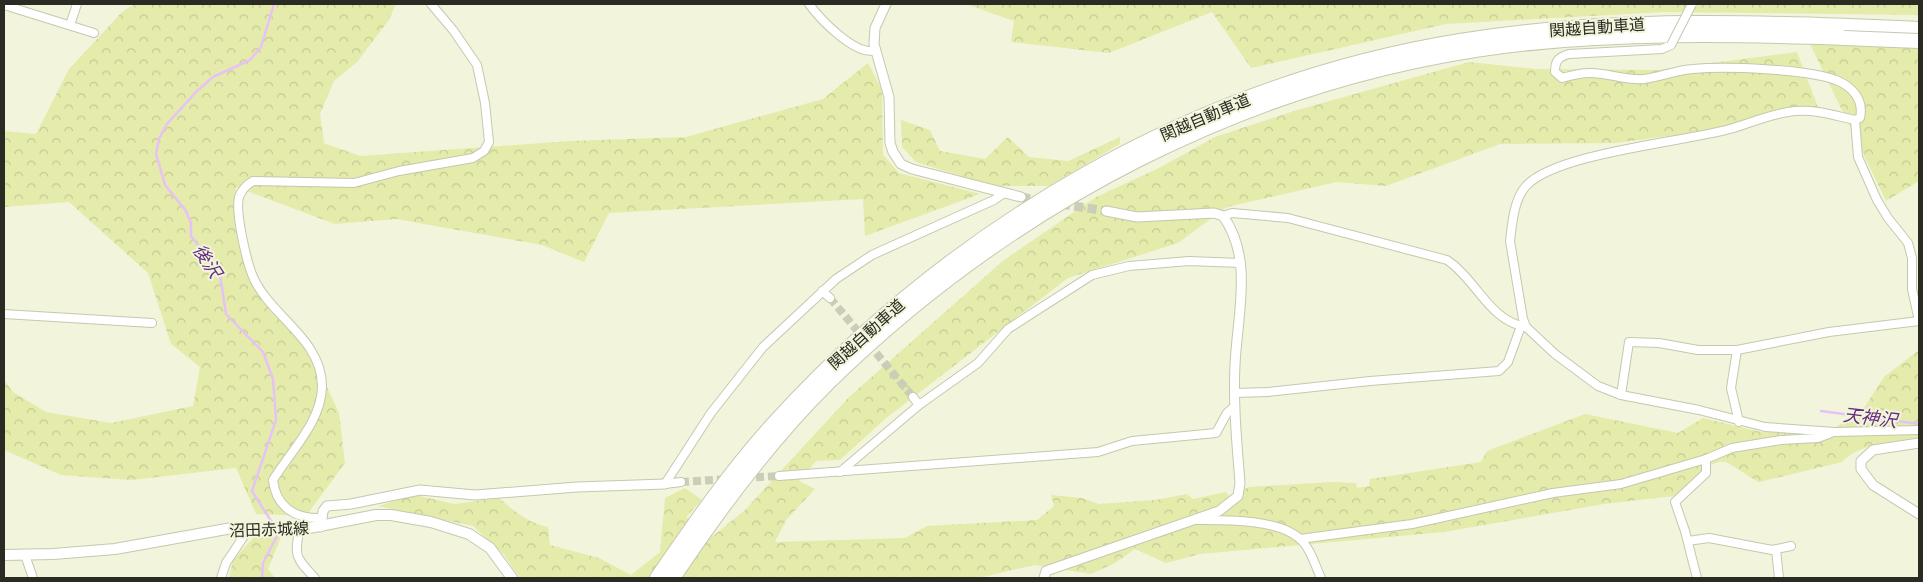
<svg xmlns="http://www.w3.org/2000/svg" width="1923" height="582" font-family="'Archivo Narrow','Noto Sans JP',sans-serif">
<style>
.forest{fill:url(#forest-crowns)}
.lines{fill:none;stroke-linecap:round;stroke-linejoin:round}
.stream{stroke:#e6c2f9;stroke-width:2.5}
.minor-tunnel{stroke:#cacdb7;stroke-width:8;stroke-dasharray:8 4;stroke-linecap:butt}
.tertiary-tunnel{stroke:#cacdb7;stroke-width:9;stroke-dasharray:9 4.5;stroke-linecap:butt}
.minor-casing{stroke:#c5c8af;stroke-width:10}
.tertiary-casing{stroke:#c5c8af;stroke-width:11}
.secondary-casing{stroke:#c5c8af;stroke-width:12}
.motorway-casing{stroke:#c5c8af;stroke-width:16}
.minor{stroke:#fff;stroke-width:8}
.tertiary{stroke:#fff;stroke-width:9}
.secondary{stroke:#fff;stroke-width:10}
.motorway{stroke:#fff;stroke-width:14}
.minor-bridge-casing{stroke:#c5c8af;stroke-width:10;stroke-linecap:butt}
.motorway-bridge-casing{stroke:#c5c8af;stroke-width:16;stroke-linecap:butt}
.minor-bridge{stroke:#fff;stroke-width:8}
.motorway-bridge{stroke:#fff;stroke-width:14}
.labels{text-anchor:middle;stroke-width:4;stroke-linejoin:round;paint-order:stroke}
.street-label{font-size:16px;fill:#2a2b22;stroke:#f2f5dc}
.water-label{font-size:18px;font-style:italic;fill:#652f7f;stroke:#f2f5dc}
</style>
<defs>
<pattern id="forest-crowns" width="20" height="18" patternUnits="userSpaceOnUse" patternTransform="scale(1.25)"><rect width="20" height="18" fill="#e4ebab"/><path d="M2 6a3 3 0 1 1 6 0M12 15a3 3 0 1 1 6 0" fill="none" stroke="#c4ca93"/></pattern>
</defs>
<rect width="100%" height="100%" fill="#f2f5dc"/>
<g class="forest">
<path d="M135,4H396L389,20L357,62L334,81L320,114L324,143L360,156L570,141L686,137L823,99L868,63L882,90L883,155L899,173L980,194L865,236L863,199L609,213L584,262L542,245L396,219L335,224L236,187L234,214L250,279L267,304L312,355L339,413L345,463L306,516L256,514L236,468L131,480L61,475L4,450V380L13,392L46,412L111,423L193,406L200,367L171,344L148,273L69,202L4,207V131L36,134L69,69L123,11Z"/>
<path d="M966,4H1919V15L1663,12L1446,24L1251,68L1212,12L1109,53L1011,42L1014,21Z"/>
<path d="M1809,42L1919,47V181L1886,201Z"/>
<path d="M1797,52L1818,107L1729,128L1615,143L1500,144L1386,186L1336,182L1227,207L1178,243L1068,278L885,419L840,460L816,461L799,481L815,489L786,520L775,542L905,538L927,526L1037,520L1054,506L1051,495L1082,498L1099,504L1155,500L1187,494L1193,499L1226,492L1229,496L1249,487L1332,482L1356,483L1357,488L1369,486L1370,479L1481,462L1487,451L1585,414L1678,433L1703,418L1761,432L1826,434L1864,408L1884,377L1919,350V438C1894,442 1861,442 1842,462L1759,482C1750,478 1732,464 1725,462C1708,459 1692,484 1683,495L1604,504L1444,532L1200,554L1166,563L1135,549L1115,563L1091,574L1034,565L979,578H520L504,555L473,526L378,506L415,495L454,504L499,498C514,511 528,523 548,527L550,545L599,558L631,575L660,552L665,498L685,488L702,500L686,517L713,536L745,510L849,397L1004,260L1096,197L1157,169L1215,137L1294,111L1469,62L1536,69L1657,70Z"/>
<path d="M901,120L930,130L940,151L985,159L1008,137L1029,157L1068,161L1120,137V144L1049,186H993L916,162L902,147Z"/>
<path d="M254,537H281L268,569L275,578H229L233,560Z"/>
</g>
<g class="lines">
<g class="stream">
<path d="M1821,411L1919,424"/>
<path d="M273,524L252,491L276,420L273,379L263,352L226,314L220,275L191,236V223L186,211L165,185L156,154L159,139L167,124L197,91L213,77L250,60L261,47L274,4"/>
<path d="M262,578L263,563L277,536L276,532"/>
</g>
<g class="minor-tunnel">
<path d="M830,298L913,397"/>
<path d="M744,478L779,476"/>
<path d="M681,482L727,479"/>
</g>
<g class="tertiary-tunnel">
<path d="M1021,197L1043,201"/>
<path d="M1061,204L1106,211"/>
</g>
<defs>
<g id="minor">
<path d="M809,4C820,19 856,57 876,50"/>
<path d="M4,5L94,33"/>
<path d="M70,25L77,4"/>
<path d="M1671,45L1662,49L1569,54C1558,57 1555,61 1555,72L1562,78C1570,76 1579,73 1588,73C1606,72 1626,81 1644,79C1661,77 1676,70 1693,69C1726,66 1806,69 1836,80C1853,87 1864,100 1860,118L1855,120L1858,157L1877,200L1888,218L1908,243L1912,258V289L1919,321"/>
<path d="M1855,120C1836,116 1815,109 1795,111C1773,113 1751,123 1730,129C1683,142 1556,153 1526,186C1514,199 1512,224 1510,241L1523,319L1526,327L1555,354L1598,386L1621,395L1699,410L1765,427L1835,432L1919,430"/>
<path d="M1223,216L1232,213L1288,218L1447,260C1476,279 1489,321 1526,327"/>
<path d="M822,291L830,298"/>
<path d="M4,314L152,323"/>
<path d="M1737,350L1731,388L1739,422"/>
<path d="M1235,393L1268,392L1370,381L1499,371L1508,362L1521,326"/>
<path d="M1621,395L1629,342L1659,343L1698,350H1737L1829,332L1919,321"/>
<path d="M913,397L919,405"/>
<path d="M840,472L919,405L978,363L1008,329L1092,275L1129,266L1189,261L1240,263"/>
<path d="M779,476L1098,452L1132,441L1216,433L1227,413L1235,406"/>
<path d="M665,484L711,413L763,347L836,279L872,255L994,200L1004,193"/>
<path d="M665,484L681,482"/>
<path d="M321,518C295,519 276,507 273,480C290,452 322,421 322,386C322,340 272,317 254,279C247,264 235,213 239,197C242,189 246,185 253,181L354,183L399,171L473,158L484,151L489,142L485,103L477,65L453,30L431,4"/>
<path d="M1198,520C1226,520 1277,519 1299,538C1310,547 1315,565 1321,578"/>
<path d="M300,527C294,555 295,558 315,578"/>
<path d="M1300,539L1412,524L1553,493L1621,484L1706,459L1732,448L1781,440L1818,438L1831,433"/>
<path d="M1688,541L1709,538L1772,550L1791,546"/>
<path d="M1776,550L1779,578"/>
<path d="M25,555L33,578"/>
<path d="M221,578L226,563L250,527"/>
<path d="M1697,578L1685,531L1675,502L1706,473V459"/>
</g>
<g id="tertiary">
<path d="M886,4L875,28L874,44L889,97L890,143L893,152L901,164L912,169L1021,197"/>
<path d="M1919,443L1873,450L1861,461V469L1873,485L1919,514"/>
<path d="M321,527L323,511L327,506L351,504L420,490L475,495L577,487L665,484"/>
<path d="M1044,578L1046,571L1219,511L1238,496L1240,483C1237,444 1233,404 1235,365C1237,316 1254,259 1223,216L1214,213L1137,217L1106,211"/>
</g>
<path id="secondary" d="M4,555L53,554L115,549L232,528H309L376,515H391L431,522L469,534L490,548L512,578"/>
<g id="motorway">
<path d="M657,578C694,524 732,469 776,421C955,225 1196,84 1460,41C1612,16 1766,22 1919,29"/>
<path d="M673,578C719,509 770,440 830,381C1013,203 1248,79 1503,46C1616,32 1730,34 1844,38"/>
</g>
</defs>
<use href="#minor" class="minor-casing"/>
<use href="#tertiary" class="tertiary-casing"/>
<use href="#secondary" class="secondary-casing"/>
<use href="#motorway" class="motorway-casing"/>
<use href="#minor" class="minor"/>
<use href="#tertiary" class="tertiary"/>
<use href="#secondary" class="secondary"/>
<use href="#motorway" class="motorway"/>
<defs>
<path id="minor-bridge" d="M1671,45L1692,4"/>
<path id="motorway-bridge" d="M1844,38L1919,41"/>
</defs>
<use href="#minor-bridge" class="minor-bridge-casing"/>
<use href="#motorway-bridge" class="motorway-bridge-casing"/>
<use href="#minor-bridge" class="minor-bridge"/>
<use href="#motorway-bridge" class="motorway-bridge"/>
</g>
<g class="labels">
<g class="street-label">
<text transform="translate(1597 27) rotate(-4)" y="6">関越自動車道</text>
<text transform="translate(1205 117) rotate(-23)" y="6">関越自動車道</text>
<text transform="translate(866 334) rotate(-42)" y="6">関越自動車道</text>
<text transform="translate(269 529) rotate(-2)" y="6">沼田赤城線</text>
</g>
<g class="water-label">
<text transform="translate(207 261) rotate(57)" y="6">後沢</text>
<text transform="translate(1870 418) rotate(7)" y="6">天神沢</text>
</g>
</g>
<rect width="1923" height="582" fill="none" stroke="#2a2b22" stroke-width="10"/>
</svg>
